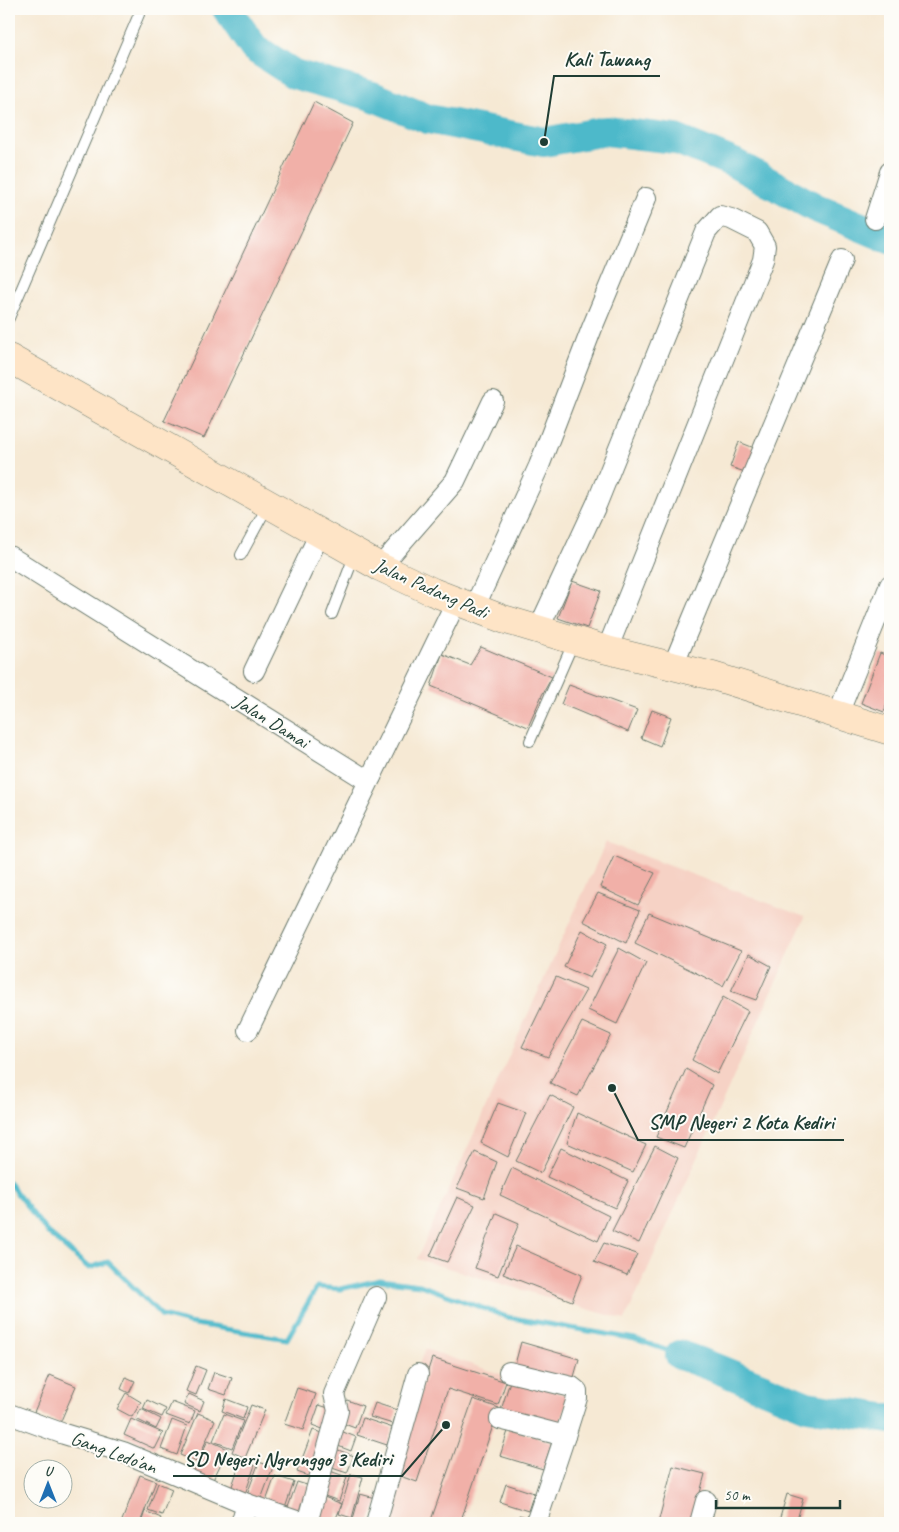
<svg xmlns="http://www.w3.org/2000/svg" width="899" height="1532" font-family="Caveat,sans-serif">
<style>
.built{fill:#f6d2c5}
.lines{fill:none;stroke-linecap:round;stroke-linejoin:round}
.stream{stroke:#4eb9ca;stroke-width:5}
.river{stroke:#4eb9ca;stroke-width:30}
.building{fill:#f1b0a8}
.service-casing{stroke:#6a796c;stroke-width:12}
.minor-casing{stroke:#6a796c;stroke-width:22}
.secondary-casing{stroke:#6a796c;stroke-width:29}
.service{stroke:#fff;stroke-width:10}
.minor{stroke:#fff;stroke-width:20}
.secondary{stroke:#fee4c6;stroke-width:28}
.labels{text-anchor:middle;stroke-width:4;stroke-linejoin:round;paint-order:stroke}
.street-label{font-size:20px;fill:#1f3d34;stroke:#fdfcf7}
.leader{fill:none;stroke:#1f3d34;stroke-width:2}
.callout-dot{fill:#1f3d34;stroke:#fdfcf7;stroke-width:2}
.callout-label{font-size:21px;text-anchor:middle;font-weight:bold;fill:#1f3d34;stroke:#fdfcf7;stroke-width:4;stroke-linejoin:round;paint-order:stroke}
</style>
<rect width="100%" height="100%" fill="#fdfcf7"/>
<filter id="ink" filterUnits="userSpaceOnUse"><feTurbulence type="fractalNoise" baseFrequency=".02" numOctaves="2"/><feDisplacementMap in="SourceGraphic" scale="10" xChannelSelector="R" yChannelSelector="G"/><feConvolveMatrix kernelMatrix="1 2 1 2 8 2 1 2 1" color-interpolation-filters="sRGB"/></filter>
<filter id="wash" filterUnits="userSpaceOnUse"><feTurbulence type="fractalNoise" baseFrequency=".0096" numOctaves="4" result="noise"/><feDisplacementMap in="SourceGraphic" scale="20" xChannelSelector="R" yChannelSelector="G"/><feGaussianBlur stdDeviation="1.12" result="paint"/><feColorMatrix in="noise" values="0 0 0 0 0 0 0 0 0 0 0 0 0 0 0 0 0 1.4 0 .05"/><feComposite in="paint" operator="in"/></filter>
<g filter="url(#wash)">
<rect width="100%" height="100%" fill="#f6e9d4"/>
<g class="built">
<path d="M606,842L805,917L625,1320L417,1259Z"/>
<path d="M425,1349L509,1377L463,1523H375L392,1439Z"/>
</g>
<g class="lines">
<path class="stream" d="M9,1183L47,1232L89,1268L108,1262L162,1316L189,1323L287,1339L317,1287L340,1289L380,1280L420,1285L507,1317L635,1339L680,1355"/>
<g class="river">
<path d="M227,9L254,48L294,74L372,96L428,119L544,142L606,131L675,139L734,163L816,208L890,239"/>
<path d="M680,1355L713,1367L807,1406L890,1419"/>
</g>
</g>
<g id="blocks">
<g class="building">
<path d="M314,102L353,123L204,438L164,421Z"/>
<path d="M739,442L757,449L748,473L730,467Z"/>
<path d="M572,581L601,591L587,628L558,618Z"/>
<path d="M481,647L552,677L542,695L528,727L431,686L442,654L470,665Z"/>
<path d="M880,653L890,657V695L884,712L861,703Z"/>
<path d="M569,685L637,710L628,732L561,704Z"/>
<path d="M652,710L671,717L660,746L641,738Z"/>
<path d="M614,856L655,873L638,905L600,887Z"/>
<path d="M598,893L640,910L626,943L583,921Z"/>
<path d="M649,913L741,951L723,986L635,943Z"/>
<path d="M582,930L607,944L590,978L564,967Z"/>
<path d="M619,948L646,963L617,1024L588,1010Z"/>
<path d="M749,954L771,966L756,1000L731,991Z"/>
<path d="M556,977L586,990L548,1057L522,1047Z"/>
<path d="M723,997L748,1011L717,1074L692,1060Z"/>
<path d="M582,1022L611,1035L578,1096L550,1083Z"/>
<path d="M686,1069L712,1085L684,1148L656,1137Z"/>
<path d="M550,1095L573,1107L541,1173L516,1161Z"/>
<path d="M498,1103L526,1113L508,1157L481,1143Z"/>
<path d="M577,1113L646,1145L633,1172L567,1143Z"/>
<path d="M655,1146L678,1158L639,1243L612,1231Z"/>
<path d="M561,1148L628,1181L615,1208L547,1177Z"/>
<path d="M475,1152L497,1162L484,1198L457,1188Z"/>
<path d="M512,1168L609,1216L598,1241L500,1195Z"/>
<path d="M457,1197L475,1205L447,1262L430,1256Z"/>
<path d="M496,1213L519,1223L498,1276L475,1268Z"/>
<path d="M604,1243L637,1254L627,1275L594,1262Z"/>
<path d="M516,1246L582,1275L572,1301L503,1274Z"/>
<path d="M521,1342L579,1359L572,1384L514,1368Z"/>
<path d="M432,1358L506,1382L498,1405L448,1389L417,1482L394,1474Z"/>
<path d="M196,1366L206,1370L196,1395L186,1391Z"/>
<path d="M214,1372L232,1378L226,1395L208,1389Z"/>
<path d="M50,1375L76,1386L60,1423L34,1412Z"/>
<path d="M126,1377L135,1381L129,1393L121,1389Z"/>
<path d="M511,1378L569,1396L559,1427L501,1410Z"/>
<path d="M297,1388L316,1394L303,1430L284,1424Z"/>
<path d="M126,1393L141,1402L132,1417L117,1409Z"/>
<path d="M189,1394L204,1401L200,1411L184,1404Z"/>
<path d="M226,1399L247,1407L243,1419L222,1411Z"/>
<path d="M473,1399L499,1408L460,1523H430Z"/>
<path d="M147,1400L166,1409L162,1417L143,1409Z"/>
<path d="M347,1400L363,1406L355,1428L339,1422Z"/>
<path d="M172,1402L195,1411L190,1424L166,1415Z"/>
<path d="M375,1403L397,1410L393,1424L370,1417Z"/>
<path d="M251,1405L265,1410L245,1458L232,1452Z"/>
<path d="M319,1405L335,1410L328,1431L312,1425Z"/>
<path d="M141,1409L161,1419L156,1429L136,1419Z"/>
<path d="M198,1413L215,1420L197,1462L180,1455Z"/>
<path d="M224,1414L243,1421L232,1448L213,1441Z"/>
<path d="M363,1418L393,1428L387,1445L357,1435Z"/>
<path d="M131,1419L163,1433L155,1449L124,1435Z"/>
<path d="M172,1420L187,1426L177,1455L161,1449Z"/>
<path d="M509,1428L552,1442L543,1469L500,1456Z"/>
<path d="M313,1430L327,1435L311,1477L297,1472Z"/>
<path d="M338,1430L356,1437L351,1451L333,1444Z"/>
<path d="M208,1440L228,1449L211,1484L192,1475Z"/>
<path d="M333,1448L354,1456L347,1473L326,1466Z"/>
<path d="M241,1460L255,1465L244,1497L230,1492Z"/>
<path d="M259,1462L273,1467L260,1502L246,1497Z"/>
<path d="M673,1466L705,1474L692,1523H658Z"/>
<path d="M327,1470L347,1477L339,1501L319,1494Z"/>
<path d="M351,1474L363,1477L352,1518L339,1514Z"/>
<path d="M140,1475L156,1481L140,1523H121Z"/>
<path d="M275,1476L294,1482L283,1514L264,1507Z"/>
<path d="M297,1482L310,1486L300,1514L287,1510Z"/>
<path d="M158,1483L172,1489L162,1515L148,1510Z"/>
<path d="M506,1484L534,1493L528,1511L500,1502Z"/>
<path d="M360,1494L379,1499L369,1523L353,1519Z"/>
<path d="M787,1494L803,1499L796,1523H787L779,1521Z"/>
<path d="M319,1495L342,1504L334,1523H326L310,1517Z"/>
<path d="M145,1511L161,1518L159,1523H141Z"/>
<path d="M519,1515L534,1519L533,1523H517Z"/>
</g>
</g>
</g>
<g filter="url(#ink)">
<use href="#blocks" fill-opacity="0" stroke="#6a796c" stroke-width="1"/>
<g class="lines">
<defs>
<g id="service">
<path d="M9,318L140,12"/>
<path d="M241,555L268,505"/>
<path d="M332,614L355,554"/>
<path d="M530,741L574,641"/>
</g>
<g id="minor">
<path d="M875,219L890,172"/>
<path d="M9,556L365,779L371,777L456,602"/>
<path d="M380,567L455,481L493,401"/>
<path d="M474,608L539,466L592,328L646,198"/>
<path d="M538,630L597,503L706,232L720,216L731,219L757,232L765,246L763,260L607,650"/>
<path d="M673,666L842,260"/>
<path d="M254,671L320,533"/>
<path d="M838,714L890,585"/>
<path d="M248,1030L371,777"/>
<path d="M509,1372L572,1387L577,1391V1398L565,1436L536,1523"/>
<path d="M9,1414L64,1434L123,1452L247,1504L302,1523"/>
<path d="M500,1419L565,1436"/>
<path d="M241,1523L247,1504"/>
<path d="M307,1523L338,1411L334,1394L376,1297"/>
<path d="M376,1523L418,1374"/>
<path d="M700,1523L706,1501"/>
</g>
<path id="secondary" d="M9,358L380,567L433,592L503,619L607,650L713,676L890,731"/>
</defs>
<use href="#service" class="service-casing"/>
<use href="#minor" class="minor-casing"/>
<use href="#secondary" class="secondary-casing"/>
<use href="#service" class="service"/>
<use href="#minor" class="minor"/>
<use href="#secondary" class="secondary"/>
</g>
</g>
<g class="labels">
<g class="street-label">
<text transform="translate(431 588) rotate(24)" y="7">Jalan Padang Padi</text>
<text transform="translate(272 721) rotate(32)" y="7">Jalan Damai</text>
<text transform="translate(114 1452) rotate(20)" y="7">Gang Ledo'an</text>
</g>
</g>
<path class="leader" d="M544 142L554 76H660M612 1088L638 1140H844M446 1425L402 1476H173"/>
<g class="callout-dot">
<circle cx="544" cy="142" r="5"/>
<circle cx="612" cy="1088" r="5"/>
<circle cx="446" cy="1425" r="5"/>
</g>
<g class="callout-label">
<text x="607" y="66">Kali Tawang</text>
<text x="741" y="1129">SMP Negeri 2 Kota Kediri</text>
<text x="288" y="1466">SD Negeri Ngronggo 3 Kediri</text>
</g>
<rect width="899" height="1532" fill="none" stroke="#fdfcf7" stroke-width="30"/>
<g transform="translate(48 1484)"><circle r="24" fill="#fdfcf7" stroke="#a4b0a9"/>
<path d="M0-4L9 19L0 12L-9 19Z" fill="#1f6fb2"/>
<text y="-8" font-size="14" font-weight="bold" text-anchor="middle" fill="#1f3d34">U</text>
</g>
<path d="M716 1500v8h124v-8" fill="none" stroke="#1f3d34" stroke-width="2.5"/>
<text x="724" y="1500" font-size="15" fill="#1f3d34" stroke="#fdfcf7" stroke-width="4" paint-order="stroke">50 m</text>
</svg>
